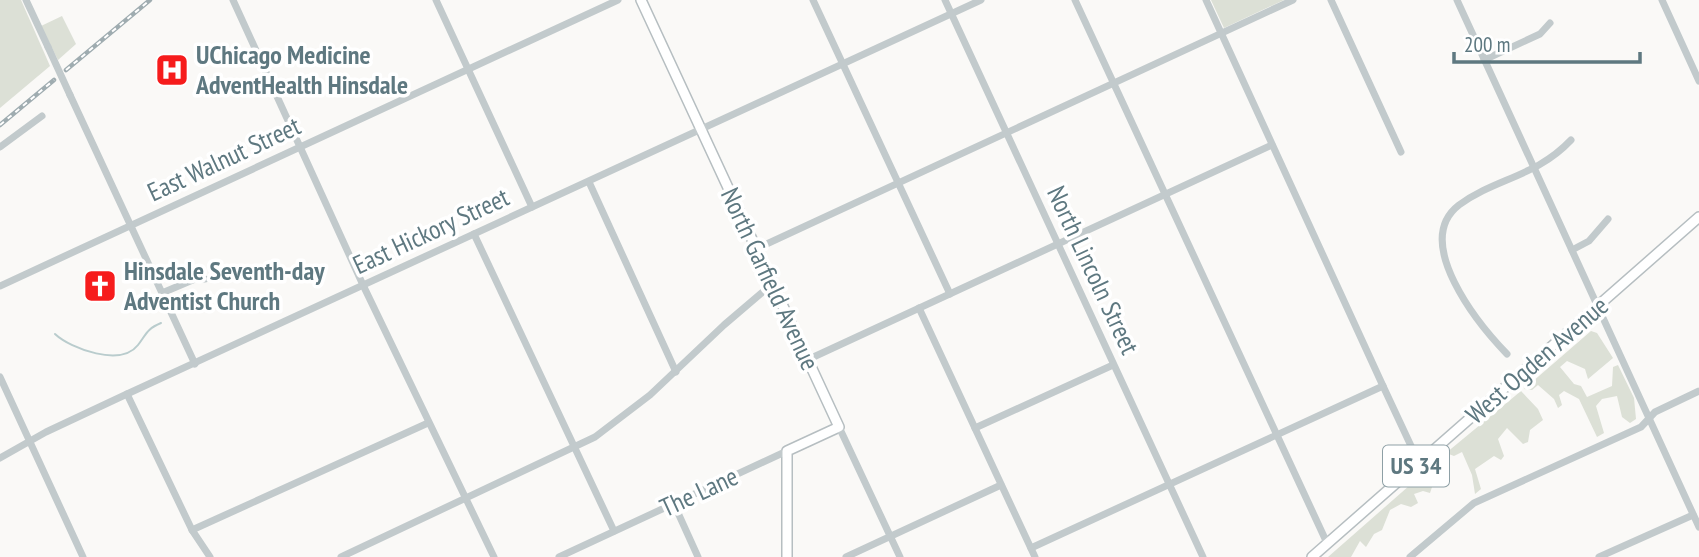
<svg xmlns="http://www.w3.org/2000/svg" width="1699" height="557" font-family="'PT Sans Narrow',sans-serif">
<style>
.green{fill:#dce0d6}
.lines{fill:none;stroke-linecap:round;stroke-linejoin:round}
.stream{stroke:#b9cccd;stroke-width:2}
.major-casing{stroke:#b6bec1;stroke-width:12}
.minor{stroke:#c2cacc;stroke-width:7}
.major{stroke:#fff;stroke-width:9}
.rail-casing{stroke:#9facb0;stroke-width:4.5}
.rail{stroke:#fff;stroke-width:2;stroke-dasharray:5;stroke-linecap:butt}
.minor-bridge{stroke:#c2cacc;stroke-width:7}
.labels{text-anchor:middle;stroke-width:7;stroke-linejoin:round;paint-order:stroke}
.shield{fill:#fff;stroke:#8ea0a6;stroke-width:2}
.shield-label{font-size:24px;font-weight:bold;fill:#5e7880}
.poi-label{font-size:26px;font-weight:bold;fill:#5e7880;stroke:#fff;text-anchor:start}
.street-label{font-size:26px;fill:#5e7880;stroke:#fff}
</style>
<rect width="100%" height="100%" fill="#faf9f7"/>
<g class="green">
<path d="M0,0H21L50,66L0,108Z"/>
<path d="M1211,0H1284L1224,28Z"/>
<path d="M62,16L76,44L58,60L41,26Z"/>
<path d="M1591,331L1597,333L1613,358L1588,379L1585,369L1567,361L1560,367L1574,384L1581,386L1587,397L1612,386L1613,367L1618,365L1634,398L1636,419L1630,423L1622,417L1617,396L1602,399L1596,406L1604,433L1597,437L1579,399L1564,391L1559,395L1562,405L1558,408L1554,399L1538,385L1532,390L1524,389Z"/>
<path d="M1521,391L1538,409L1543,420L1530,430L1528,442L1523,444L1507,428L1498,439L1504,456L1501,460L1494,456L1475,469L1481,489L1475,494L1472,475L1462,452L1454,456L1446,453Z"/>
<path d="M1426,471L1432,487L1430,493L1423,491L1414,494L1418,503L1411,507L1401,504L1390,510L1382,530L1374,534L1366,547L1360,541L1351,557H1328Z"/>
</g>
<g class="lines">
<path class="stream" d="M55,334C71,349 121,367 138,345C147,333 147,329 161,323"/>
<defs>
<g id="major">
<path d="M641,0L839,427L787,451V557"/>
<path d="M1312,557L1699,217"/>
</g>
</defs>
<use href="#major" class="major-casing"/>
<g class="minor">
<path d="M26,0L48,47"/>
<path d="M233,0L363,285L494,557"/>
<path d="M436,0L532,207"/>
<path d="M813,0L950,294"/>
<path d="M945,0L1203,557"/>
<path d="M1075,0L1327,543"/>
<path d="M1331,0L1401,152"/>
<path d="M1457,0L1699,527"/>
<path d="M1662,0L1699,81"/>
<path d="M1484,60L1540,34L1550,23"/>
<path d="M70,95L195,364"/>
<path d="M0,147L42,116"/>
<path d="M589,182L676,372"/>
<path d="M474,234L614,531"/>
<path d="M756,249L1293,0"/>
<path d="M1572,250L1589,241L1608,219"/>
<path d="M0,286L618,0"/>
<path d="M162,293L195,279H205"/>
<path d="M919,308L1035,557"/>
<path d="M1507,354C1479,325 1411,242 1459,205C1496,178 1536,177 1571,140"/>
<path d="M807,360L1272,145"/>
<path d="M0,377L83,557"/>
<path d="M1383,386L1419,463"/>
<path d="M127,394L192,530L210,557"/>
<path d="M839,427L900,557"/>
<path d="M975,428L1113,365"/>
<path d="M0,458L46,432L127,394L981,0"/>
<path d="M674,504L698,557"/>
<path d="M192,530L428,423"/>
<path d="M1031,548L1383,386L1206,0"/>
<path d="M341,557L595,437L650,395L724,325L772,284"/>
<path d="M559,557L787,451"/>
<path d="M846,557L1001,485"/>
<path d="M1410,557L1474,503L1641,427L1655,412L1699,391"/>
<path d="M1599,557L1693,515"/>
</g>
<use href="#major" class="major"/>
<defs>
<g id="rail">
<path d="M66,70L150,0"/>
<path d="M0,125L54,80"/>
</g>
</defs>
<use href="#rail" class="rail-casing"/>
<use href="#rail" class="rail"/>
<path class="minor-bridge" d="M48,47L70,95"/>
</g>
<defs>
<symbol id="hospital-square" viewBox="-11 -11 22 22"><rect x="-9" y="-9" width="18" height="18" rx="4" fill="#f61c1c" stroke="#fff"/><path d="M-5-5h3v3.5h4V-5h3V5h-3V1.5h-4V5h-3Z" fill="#fff"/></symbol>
<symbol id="church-square" viewBox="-11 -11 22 22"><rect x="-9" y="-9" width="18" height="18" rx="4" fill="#f61c1c" stroke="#fff"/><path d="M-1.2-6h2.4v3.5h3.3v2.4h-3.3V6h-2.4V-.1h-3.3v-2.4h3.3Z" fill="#fff"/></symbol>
</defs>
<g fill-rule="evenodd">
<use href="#hospital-square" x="153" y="51" width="38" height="38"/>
<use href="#church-square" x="81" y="267" width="38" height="38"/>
</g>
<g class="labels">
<rect class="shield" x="1383" y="445.5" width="66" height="41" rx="5"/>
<g class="shield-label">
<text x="1416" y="474">US 34</text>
</g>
<g class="poi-label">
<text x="196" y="64">UChicago Medicine<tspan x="196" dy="30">AdventHealth Hinsdale</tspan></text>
<text x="124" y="280">Hinsdale Seventh-day<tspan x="124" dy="30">Adventist Church</tspan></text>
</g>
<g class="street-label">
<text transform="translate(224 159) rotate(-25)" y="9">East Walnut Street</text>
<text transform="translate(431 231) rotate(-25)" y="9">East Hickory Street</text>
<text transform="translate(1093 270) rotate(65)" y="9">North Lincoln Street</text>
<text transform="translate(770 279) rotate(65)" y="9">North Garfield Avenue</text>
<text transform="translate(1537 360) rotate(-41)" y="9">West Ogden Avenue</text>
<text transform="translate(699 492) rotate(-25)" y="9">The Lane</text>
</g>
</g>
<path d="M1454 52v10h186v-10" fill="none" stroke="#5e7880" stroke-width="3.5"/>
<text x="1464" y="52" font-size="21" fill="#5e7880" stroke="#ffffff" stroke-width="5" paint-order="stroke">200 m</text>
</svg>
